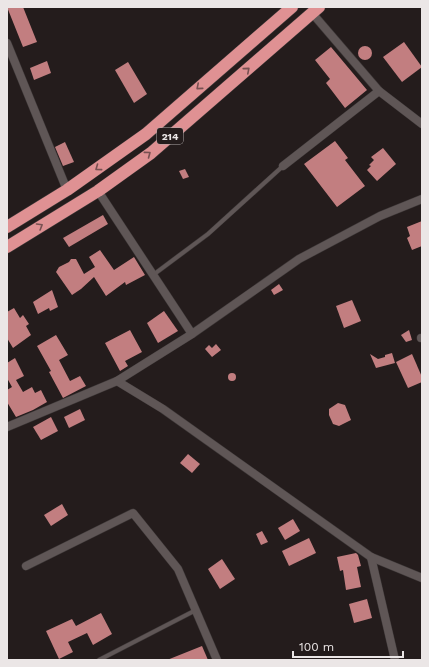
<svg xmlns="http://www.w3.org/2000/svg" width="429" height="667" font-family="'Work Sans',sans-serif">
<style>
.building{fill:#c27e80}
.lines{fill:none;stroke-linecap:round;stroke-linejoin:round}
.lane-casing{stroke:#3e3838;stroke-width:5}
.street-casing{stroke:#3e3838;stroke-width:9}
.highway-casing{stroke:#3e3838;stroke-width:13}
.lane{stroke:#5f5656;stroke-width:4}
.street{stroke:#5f5656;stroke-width:8}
.highway{stroke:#df9193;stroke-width:12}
.oneway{stroke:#785152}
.labels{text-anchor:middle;stroke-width:4;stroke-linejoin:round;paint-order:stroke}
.shield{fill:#241c1c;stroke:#afa9a9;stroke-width:1}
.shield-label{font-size:10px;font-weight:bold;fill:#ebe6e6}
</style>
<rect width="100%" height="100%" fill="#241c1c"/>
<g class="building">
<path d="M7,7H23L37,42L23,47Z"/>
<path d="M404,42L422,67L402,82L383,57Z"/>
<circle cx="365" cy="53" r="7"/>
<path d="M331,47L367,90L345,108L326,83L330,79L315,60Z"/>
<path d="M47,61L51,73L34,80L30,68Z"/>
<path d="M128,62L147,94L134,103L115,70Z"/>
<path d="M335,141L348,158L345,160L365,186L337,207L304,164Z"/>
<path d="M65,142L74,162L63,166L55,147Z"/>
<path d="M383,148L396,164L377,181L367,170L371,166L369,165L374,160L371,157Z"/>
<path d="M185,169L189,177L183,179L179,171Z"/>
<path d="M103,215L108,224L69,247L63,238Z"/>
<path d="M422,221V246L412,250L407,238L410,236L407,227Z"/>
<path d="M100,250L114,270L134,257L145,275L126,285L125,282L106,296L94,277L81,289L72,295L56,272L59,267L69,262L71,259H76L84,274L95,267L89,257Z"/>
<path d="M279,284L283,290L274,295L271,290Z"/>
<path d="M52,290L58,307L50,311L49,308L38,314L33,302Z"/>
<path d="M352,300L361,321L344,328L336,306Z"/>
<path d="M14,308L20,318L23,315L29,324L26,326L31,335L13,348L7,338V312Z"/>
<path d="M164,311L178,331L158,343L147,323Z"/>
<path d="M130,330L142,352L125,361L128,366L120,371L105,343Z"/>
<path d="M409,330L412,340L406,342L401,335Z"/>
<path d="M56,335L68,355L59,360L70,381L80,376L86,386L63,398L49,372L51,371L37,346Z"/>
<path d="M216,344L221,350L212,357L205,349L209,345L212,348Z"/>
<path d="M392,353L395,363L376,368L370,354L378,359L385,357V355Z"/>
<path d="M412,354L422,377V382L408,388L396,362Z"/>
<path d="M15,358L24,376L16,380L23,392L32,387L35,393L41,390L47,402L33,410L16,417L7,402V390L12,387L7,378V363Z"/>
<circle cx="232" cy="377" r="4"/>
<path d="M338,403L345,405L351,420L339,426L333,424L329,415V409Z"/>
<path d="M80,409L85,420L69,428L64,417Z"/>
<path d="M51,417L58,431L41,440L33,427Z"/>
<path d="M188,454L200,464L192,473L180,463Z"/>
<path d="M62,504L68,515L51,526L44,515Z"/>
<path d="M293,519L300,531L285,540L278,528Z"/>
<path d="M262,531L268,542L261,545L256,534Z"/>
<path d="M309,538L316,553L289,566L282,551Z"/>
<path d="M356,553L358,555L361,566L357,567L361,587L346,590L343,570L340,571L337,557Z"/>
<path d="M222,559L235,579L220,589L208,569Z"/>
<path d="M367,599L372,618L354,623L349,604Z"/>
<path d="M101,613L112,634L93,645L87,633L68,642L73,652L59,659L46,631L72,619L76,626Z"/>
<path d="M202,646L208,660H167Z"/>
</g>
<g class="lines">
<defs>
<g id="lane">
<path d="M153,275L208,234L283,166"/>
<path d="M99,660L196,610"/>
</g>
<g id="street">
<path d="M312,13L379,91L422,124"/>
<path d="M7,43L67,190"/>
<path d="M283,166L379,91"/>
<path d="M98,191L192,334"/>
<path d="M421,338H422"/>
<path d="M117,381L163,409L371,557L422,578"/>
<path d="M7,427L117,381L192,334L299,259L380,216L422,199"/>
<path d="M371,557L395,660"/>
<path d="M26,566L133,513L178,569L217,660"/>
</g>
<g id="highway">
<path d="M7,227L67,190L146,134L292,7"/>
<path d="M7,247L98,191L151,153L319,7"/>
</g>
</defs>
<use href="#lane" class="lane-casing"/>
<use href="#street" class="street-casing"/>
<use href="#highway" class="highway-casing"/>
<use href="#lane" class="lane"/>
<use href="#street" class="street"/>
<use href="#highway" class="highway"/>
</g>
<defs><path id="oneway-chevron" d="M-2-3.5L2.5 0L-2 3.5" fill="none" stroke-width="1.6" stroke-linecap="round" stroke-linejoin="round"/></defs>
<g class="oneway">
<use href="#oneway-chevron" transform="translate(247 70) rotate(-41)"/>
<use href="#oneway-chevron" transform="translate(199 87) rotate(139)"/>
<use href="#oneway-chevron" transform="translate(148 154) rotate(-37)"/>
<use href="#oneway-chevron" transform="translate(98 168) rotate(144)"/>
<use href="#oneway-chevron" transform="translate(40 226) rotate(-31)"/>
</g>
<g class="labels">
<rect class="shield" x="157" y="128" width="26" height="16" rx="3"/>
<g class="shield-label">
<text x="170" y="140">214</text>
</g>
</g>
<rect width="429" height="667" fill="none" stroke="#ebe6e6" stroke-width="16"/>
<path d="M293 651v6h110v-6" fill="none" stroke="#ebe6e6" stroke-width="2"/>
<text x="299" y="651" font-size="12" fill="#ebe6e6" stroke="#241c1c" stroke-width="3" paint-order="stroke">100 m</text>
</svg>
